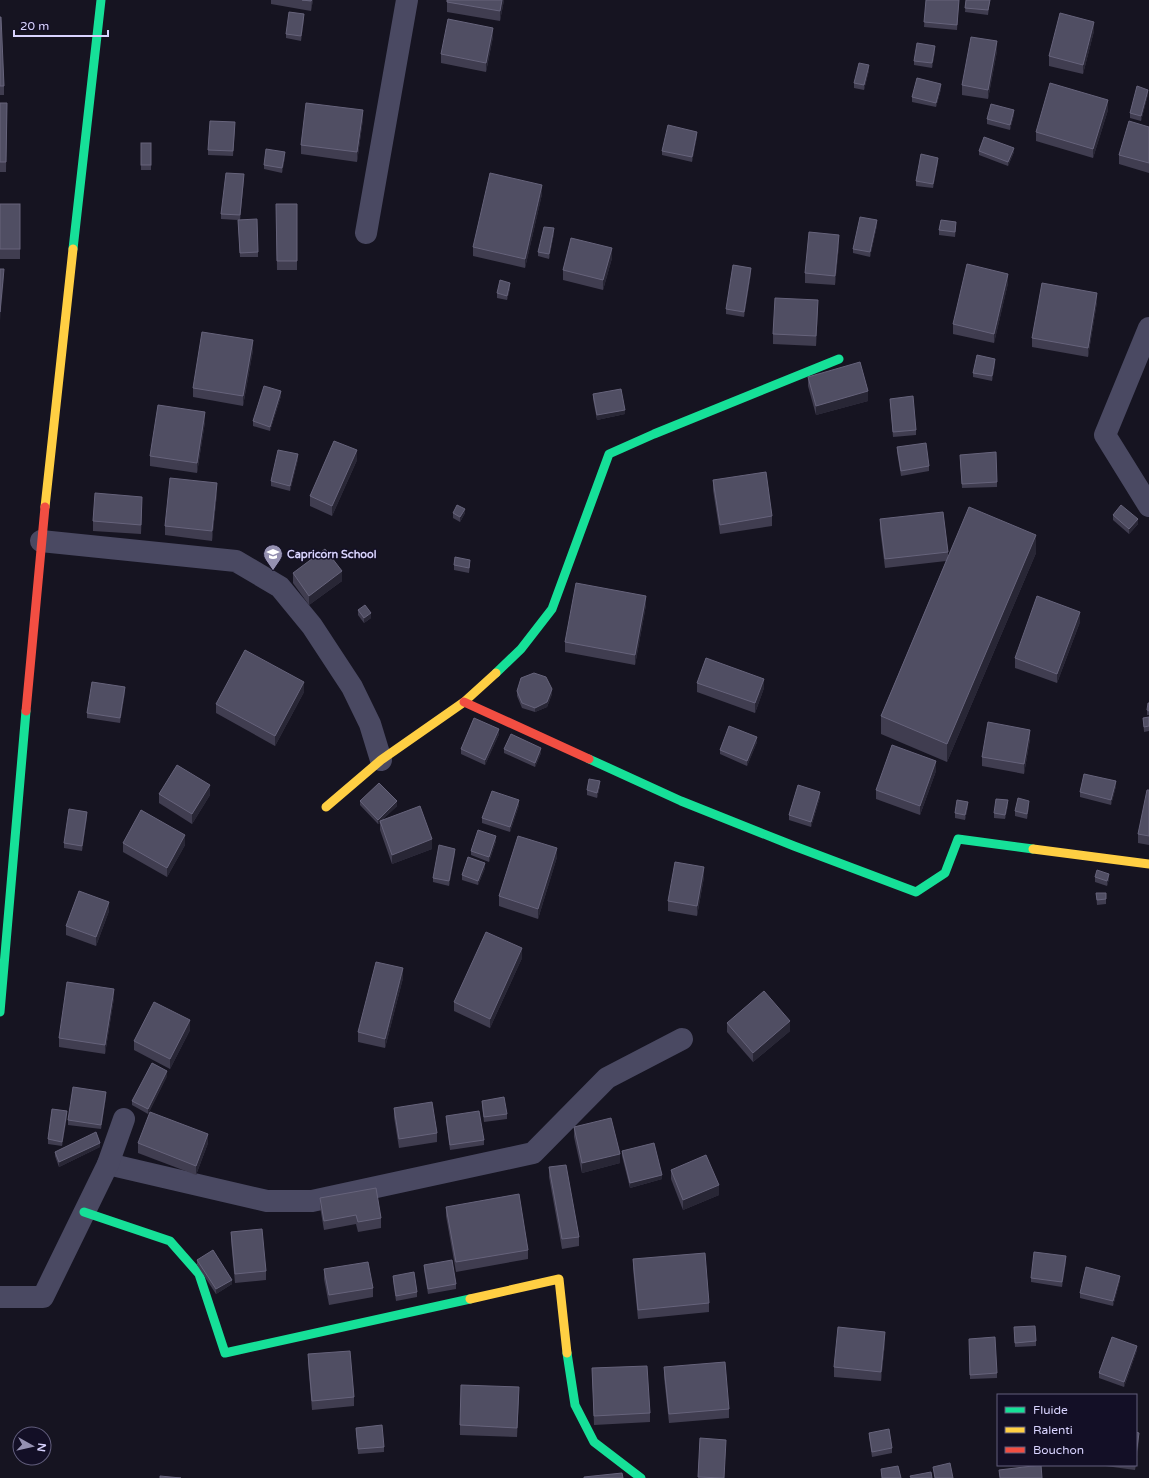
<svg xmlns="http://www.w3.org/2000/svg" width="1149" height="1478" font-family="'Varela Round',sans-serif">
<style>
.lines{fill:none;stroke-linecap:round;stroke-linejoin:round}
.street{stroke:#4a4962;stroke-width:22}
.fast{stroke:#16e098;stroke-width:9}
.slow{stroke:#ffcf43;stroke-width:9}
.jam{stroke:#f24e42;stroke-width:9}
.wall{fill:#403d50}
.shaded-wall{fill:#282635}
.building{fill:#504e63;stroke:#66637b}
.labels{text-anchor:middle;stroke-width:3;stroke-linejoin:round;paint-order:stroke}
.poi-label{font-size:11px;font-weight:bold;fill:#d9d4ff;stroke:#130f26;text-anchor:start}
</style>
<rect width="100%" height="100%" fill="#161421"/>
<g class="lines">
<g class="street">
<path d="M366,233L407,0"/>
<path d="M1149,328L1105,435L1149,506"/>
<path d="M41,541L236,561L280,587L312,626L352,687L370,724L381,760"/>
<path d="M108,1164L267,1201H312L533,1153L607,1078L682,1039"/>
<path d="M0,1297H43L108,1164L124,1119"/>
</g>
<g class="fast">
<path d="M73,249L101,0"/>
<path d="M496,673L521,649L552,609L609,454L654,434L839,359"/>
<path d="M589,759L681,801L794,846L916,892L945,873L958,839L1033,849"/>
<path d="M0,1012L26,711"/>
<path d="M84,1212L170,1241L199,1274L225,1353L470,1299"/>
<path d="M567,1353L575,1405L594,1442L641,1478"/>
</g>
<g class="slow">
<path d="M45,507L73,249"/>
<path d="M326,807L381,760L464,702L496,673"/>
<path d="M1033,849L1149,864"/>
<path d="M470,1299L559,1279L567,1353"/>
</g>
<g class="jam">
<path d="M464,702L589,759"/>
<path d="M26,711L45,507"/>
</g>
</g>
<g class="wall">
<path d="M271,0H313L311,11L271,4Z"/>
<path d="M447,0H504L500,21L447,12Z"/>
<path d="M926,0H959L957,30L924,27Z"/>
<path d="M966,0H990L988,15L965,12Z"/>
<path d="M0,17L4,86V95H0Z"/>
<path d="M304,19L301,41L286,38V34Z"/>
<path d="M1094,31L1083,74L1049,66V56Z"/>
<path d="M493,37L486,72L441,63V54Z"/>
<path d="M935,51L932,68L914,65V61Z"/>
<path d="M997,51L988,99L962,95V85Z"/>
<path d="M869,70L864,90L854,88V83Z"/>
<path d="M941,89L936,107L912,102V97Z"/>
<path d="M1148,94L1141,121L1130,118V113Z"/>
<path d="M0,103H7L6,172H0Z"/>
<path d="M1108,110L1093,158L1036,141V132Z"/>
<path d="M1014,114L1010,130L987,124V119Z"/>
<path d="M363,119L357,162L301,154V145Z"/>
<path d="M235,127L233,156L208,155V150Z"/>
<path d="M1149,127V173L1119,164V155Z"/>
<path d="M697,136L692,162L662,155V151Z"/>
<rect x="141" y="143" width="10" height="27"/>
<path d="M979,151L1014,152L1008,166L979,155Z"/>
<path d="M285,157L282,173L264,169V165Z"/>
<path d="M938,162L933,188L916,186V181Z"/>
<path d="M244,179L240,220L258,252V257H240L238,220L221,219V214Z"/>
<path d="M542,194L525,268L473,256V247Z"/>
<rect x="0" y="204" width="20" height="55"/>
<path d="M276,204H297V270H277Z"/>
<path d="M877,225L870,257L853,253V249Z"/>
<path d="M956,227L955,237L939,235V230Z"/>
<path d="M554,233L549,259L538,256V252Z"/>
<path d="M839,245L835,285L805,283V273Z"/>
<path d="M612,258L603,290L563,280V270Z"/>
<path d="M751,273L744,317L726,314V309Z"/>
<path d="M1008,283L994,343L953,334V324Z"/>
<path d="M510,288L507,300L497,298V293Z"/>
<path d="M1097,302L1088,357L1032,347V338Z"/>
<path d="M818,310L816,346L773,344V334Z"/>
<path d="M253,350L243,406L193,397V388Z"/>
<path d="M995,364L992,381L973,377V373Z"/>
<path d="M808,377L868,401L816,415L808,386Z"/>
<path d="M593,394L625,414L597,420L593,399Z"/>
<path d="M281,396L270,431L253,426V421Z"/>
<path d="M890,399L916,430V435L893,437Z"/>
<path d="M205,422L197,473L150,466V456Z"/>
<path d="M897,447L929,466V471L901,476L897,452Z"/>
<path d="M298,459L290,491L271,486V481Z"/>
<path d="M960,459L997,482V487L962,488Z"/>
<path d="M357,460L332,516L310,506V496Z"/>
<path d="M713,480L772,516V526L720,534L713,490Z"/>
<path d="M217,493L212,541L165,535V526Z"/>
<path d="M142,506L141,534L93,531V521Z"/>
<path d="M453,513H465L460,522L453,518Z"/>
<path d="M1113,515L1138,524L1129,534L1113,520Z"/>
<path d="M880,519L948,552V558L1036,553L947,762L881,734V716L946,561L885,568L880,529Z"/>
<path d="M454,565H470L469,573L454,570Z"/>
<path d="M293,573L342,581L309,605L293,583Z"/>
<path d="M646,605L635,665L565,652V642Z"/>
<path d="M358,610L371,618L364,623L358,615Z"/>
<path d="M1080,622L1057,683L1015,668V658Z"/>
<path d="M697,683L764,688L755,713L697,692Z"/>
<path d="M517,691L552,694L547,707L535,712L522,708L517,696Z"/>
<path d="M125,692L120,723L87,718V713Z"/>
<path d="M304,692L275,746L216,713V704Z"/>
<path d="M1149,703V715H1147V710Z"/>
<path d="M1149,717V731L1144,732L1143,718Z"/>
<path d="M499,734L485,765L461,754V749Z"/>
<path d="M1030,739L1024,774L982,766V757Z"/>
<path d="M757,742L747,766L720,754V750Z"/>
<path d="M504,749L541,753L535,767L504,753Z"/>
<path d="M936,771L920,815L876,799V790Z"/>
<path d="M600,786L597,798L587,795V790Z"/>
<path d="M1116,786L1111,805L1080,797V792Z"/>
<path d="M1149,790V845L1138,843V834Z"/>
<path d="M159,794L210,795L192,824L159,803Z"/>
<path d="M820,797L811,827L789,820V815Z"/>
<path d="M360,801L397,806L383,819L432,849L392,864L380,830V823L378,824L360,805Z"/>
<path d="M519,805L510,832L482,823V818Z"/>
<path d="M1008,805L1005,819L994,818V813Z"/>
<path d="M968,806L965,820L955,818V813Z"/>
<path d="M1029,806L1027,819L1015,816V811Z"/>
<path d="M87,817L82,851L64,848V843Z"/>
<path d="M496,841L489,862L471,855V851Z"/>
<path d="M123,843L185,845L167,877L123,852Z"/>
<path d="M455,853L449,886L433,882V878Z"/>
<path d="M557,857L538,919L499,906V896Z"/>
<path d="M485,868L478,885L462,880V875Z"/>
<path d="M704,877L697,916L668,911V901Z"/>
<path d="M1095,877L1109,879L1107,886L1095,882Z"/>
<path d="M1096,893L1106,899V904L1097,905Z"/>
<path d="M109,911L96,946L66,935V926Z"/>
<path d="M522,958L490,1028L454,1011V1002Z"/>
<path d="M403,978L385,1048L358,1042V1032Z"/>
<path d="M114,998L105,1054L59,1047V1038Z"/>
<path d="M727,1023L790,1031L753,1062L727,1032Z"/>
<path d="M190,1030L170,1069L134,1050V1041Z"/>
<path d="M167,1076L148,1114L132,1105V1101Z"/>
<path d="M106,1097L101,1129L68,1125V1120Z"/>
<path d="M482,1101L507,1114V1119L484,1122L482,1106Z"/>
<path d="M394,1108L437,1133V1142L399,1148L394,1117Z"/>
<path d="M67,1116L62,1146L48,1144V1139Z"/>
<path d="M446,1116L484,1140V1145L450,1150L446,1121Z"/>
<path d="M574,1127L620,1163L582,1173L574,1137Z"/>
<path d="M138,1143H208L196,1175L138,1153Z"/>
<path d="M100,1147L59,1167L55,1156V1152Z"/>
<path d="M622,1151L662,1179L630,1188L622,1156Z"/>
<path d="M549,1167L579,1237V1246L562,1249L549,1177Z"/>
<path d="M671,1170L719,1195L683,1210L671,1179Z"/>
<path d="M320,1198L381,1218V1228L358,1232L356,1224L324,1230L320,1207Z"/>
<path d="M446,1207L528,1250V1259L456,1272L446,1216Z"/>
<path d="M231,1232L266,1271V1280L235,1283L231,1241Z"/>
<path d="M633,1259L709,1303V1312L638,1319L633,1269Z"/>
<path d="M197,1260L232,1284L216,1294L197,1265Z"/>
<path d="M1066,1261L1062,1287L1031,1282V1278Z"/>
<path d="M424,1265L456,1284V1289L428,1294L424,1270Z"/>
<path d="M324,1269L373,1288V1297L329,1305L324,1279Z"/>
<path d="M393,1276L417,1292V1297L396,1301L393,1281Z"/>
<path d="M1120,1280L1113,1306L1080,1298V1293Z"/>
<path d="M1014,1332L1036,1341V1346L1015,1347Z"/>
<path d="M885,1342L881,1381L834,1377V1367Z"/>
<path d="M969,1343L997,1373V1378L970,1379Z"/>
<path d="M1137,1350L1124,1387L1099,1378V1373Z"/>
<path d="M308,1354L354,1397V1406L312,1410L308,1363Z"/>
<path d="M664,1367L729,1409V1418L669,1423L664,1377Z"/>
<path d="M592,1368L650,1413V1422L594,1425Z"/>
<path d="M519,1396L517,1437L460,1435V1425Z"/>
<path d="M356,1428L384,1447V1452L358,1454Z"/>
<path d="M869,1433L892,1448V1453L872,1457L869,1437Z"/>
<path d="M700,1438L724,1478H698Z"/>
<path d="M1098,1465H1136L1135,1470Z"/>
</g>
<g class="shaded-wall">
<path d="M312,0H313L311,11Z"/>
<path d="M502,0H504L500,21V11Z"/>
<path d="M304,14V19L301,41V36Z"/>
<path d="M1094,22V31L1083,74V65Z"/>
<path d="M493,28V37L486,72V63Z"/>
<path d="M997,41V51L988,99V90Z"/>
<path d="M935,46V51L932,68V63Z"/>
<path d="M869,65V70L864,90V85Z"/>
<path d="M941,84V89L936,107V103Z"/>
<path d="M1148,90V94L1141,121V116Z"/>
<path d="M1108,100V110L1093,158V149Z"/>
<path d="M363,110V119L357,162V152Z"/>
<path d="M1014,110V114L1010,130V125Z"/>
<path d="M697,132V136L692,162V157Z"/>
<path d="M1014,148V152L1008,166V162Z"/>
<path d="M285,152V157L282,173V168Z"/>
<path d="M938,158V162L933,188V184Z"/>
<path d="M244,174V179L240,220V215Z"/>
<path d="M542,185V194L525,268V259Z"/>
<path d="M877,220V225L870,257V252Z"/>
<path d="M554,228V233L549,259V254Z"/>
<path d="M839,235V245L835,285V276Z"/>
<path d="M612,248V258L603,290V280Z"/>
<path d="M751,268V273L744,317V312Z"/>
<path d="M4,269V279L0,321V312Z"/>
<path d="M1008,274V283L994,343V334Z"/>
<path d="M510,283V288L507,300V296Z"/>
<path d="M1097,293V302L1088,357V348Z"/>
<path d="M818,300V310L816,346V336Z"/>
<path d="M253,340V350L243,406V396Z"/>
<path d="M995,359V364L992,381V376Z"/>
<path d="M281,391V396L270,431V427Z"/>
<path d="M868,391V401L816,415V406Z"/>
<path d="M625,410V414L597,420V415Z"/>
<path d="M205,412V422L197,473V463Z"/>
<path d="M357,450V460L332,516V506Z"/>
<path d="M298,454V459L290,491V486Z"/>
<path d="M217,483V493L212,541V531Z"/>
<path d="M142,497V506L141,534V525Z"/>
<path d="M465,509V513L460,522V517Z"/>
<path d="M1138,519V524L1129,534V529Z"/>
<path d="M1036,535V553L947,762V744Z"/>
<path d="M342,571V581L309,605V596Z"/>
<path d="M646,596V605L635,665V655Z"/>
<path d="M1080,612V622L1057,683V674Z"/>
<path d="M371,613V618L364,623V618Z"/>
<path d="M764,679V688L755,713V703Z"/>
<path d="M304,682V692L275,746V736Z"/>
<path d="M125,687V692L120,723V718Z"/>
<path d="M552,689V694L547,707L535,712V708Z"/>
<path d="M499,729V734L485,765V760Z"/>
<path d="M1030,730V739L1024,774V764Z"/>
<path d="M757,737V742L747,766V761Z"/>
<path d="M541,748V753L535,767V763Z"/>
<path d="M936,761V771L920,815V806Z"/>
<path d="M600,781V786L597,798V793Z"/>
<path d="M1116,781V786L1111,805V800Z"/>
<path d="M210,785V795L192,824V814Z"/>
<path d="M820,792V797L811,827V822Z"/>
<path d="M519,800V805L510,832V827Z"/>
<path d="M1008,800V805L1005,819V815Z"/>
<path d="M397,801V806L380,822V821V823L378,824V820Z"/>
<path d="M1029,801V806L1027,819V814Z"/>
<path d="M968,802V806L965,820V815Z"/>
<path d="M87,812V817L82,851V846Z"/>
<path d="M185,835V845L167,877V868Z"/>
<path d="M496,836V841L489,862V857Z"/>
<path d="M432,839V849L392,864V855Z"/>
<path d="M557,848V857L538,919V909Z"/>
<path d="M455,849V853L449,886V881Z"/>
<path d="M485,863V868L478,885V881Z"/>
<path d="M704,867V877L697,916V906Z"/>
<path d="M1109,874V879L1107,886V881Z"/>
<path d="M109,902V911L96,946V937Z"/>
<path d="M522,948V958L490,1028V1019Z"/>
<path d="M403,968V978L385,1048V1039Z"/>
<path d="M114,989V998L105,1054V1045Z"/>
<path d="M190,1020V1030L170,1069V1059Z"/>
<path d="M790,1021V1031L753,1062V1053Z"/>
<path d="M167,1071V1076L148,1114V1109Z"/>
<path d="M106,1092V1097L101,1129V1125Z"/>
<path d="M67,1111V1116L62,1146V1142Z"/>
<path d="M208,1134V1143L196,1175V1166Z"/>
<path d="M100,1143V1147L59,1167V1162Z"/>
<path d="M620,1154V1163L582,1173V1163Z"/>
<path d="M662,1175V1179L630,1188V1183Z"/>
<path d="M719,1185V1195L683,1210V1200Z"/>
<path d="M1066,1256V1261L1062,1287V1282Z"/>
<path d="M1120,1276V1280L1113,1306V1301Z"/>
<path d="M232,1280V1284L216,1294V1289Z"/>
<path d="M885,1332V1342L881,1381V1372Z"/>
<path d="M1137,1346V1350L1124,1387V1382Z"/>
<path d="M1139,1433V1442L1136,1464V1455Z"/>
</g>
<g class="building">
<path d="M302,0H312L311,1Z"/>
<path d="M447,0H502L500,11L447,2Z"/>
<path d="M926,0H959L957,25L924,22Z"/>
<path d="M966,0H990L988,10L965,8Z"/>
<path d="M289,12L304,14L301,36L286,34Z"/>
<path d="M1060,13L1094,22L1083,65L1049,56Z"/>
<path d="M0,17H1L4,86H0Z"/>
<path d="M448,19L493,28L486,63L441,54Z"/>
<path d="M971,37L997,41L988,90L962,85Z"/>
<path d="M917,43L935,46L932,63L914,61Z"/>
<path d="M859,63L869,65L864,85L854,83Z"/>
<path d="M917,78L941,84L936,103L912,97Z"/>
<path d="M1050,83L1108,100L1093,149L1036,132Z"/>
<path d="M1137,86L1148,90L1141,116L1130,113Z"/>
<path d="M0,103H7L6,162H0Z"/>
<path d="M306,103L363,110L357,152L301,145Z"/>
<path d="M991,104L1014,110L1010,125L987,119Z"/>
<path d="M210,121L235,122L233,151L208,150Z"/>
<path d="M1129,121L1149,127V163L1119,155Z"/>
<path d="M668,125L697,132L692,157L662,151Z"/>
<path d="M984,137L1014,148L1008,162L979,151Z"/>
<rect x="141" y="143" width="10" height="22"/>
<path d="M266,149L285,152L282,168L264,165Z"/>
<path d="M921,154L938,158L933,184L916,181Z"/>
<path d="M226,173L244,174L240,215L221,214Z"/>
<path d="M490,173L542,185L525,259L473,247Z"/>
<rect x="0" y="204" width="20" height="45"/>
<path d="M276,204H297V261H277Z"/>
<path d="M860,217L877,220L870,252L853,249Z"/>
<path d="M257,219L258,252L240,253L238,220Z"/>
<path d="M941,220L956,222L955,232L939,230Z"/>
<path d="M544,227L554,228L549,254L538,252Z"/>
<path d="M809,232L839,235L835,276L805,273Z"/>
<path d="M571,238L612,248L603,280L563,270Z"/>
<path d="M967,264L1008,274L994,334L953,324Z"/>
<path d="M733,265L751,268L744,312L726,309Z"/>
<path d="M0,269H4L0,312Z"/>
<path d="M500,280L510,283L507,296L497,293Z"/>
<path d="M1042,283L1097,293L1088,348L1032,338Z"/>
<path d="M775,298L818,300L816,336L773,334Z"/>
<path d="M202,332L253,340L243,396L193,388Z"/>
<path d="M977,355L995,359L992,376L973,373Z"/>
<path d="M860,362L868,391L816,406L808,377Z"/>
<path d="M264,386L281,391L270,427L253,421Z"/>
<path d="M621,389L625,410L597,415L593,394Z"/>
<path d="M913,396L916,430L893,432L890,399Z"/>
<path d="M158,405L205,412L197,463L150,456Z"/>
<path d="M334,441L357,450L332,506L310,496Z"/>
<path d="M926,443L929,466L901,471L897,447Z"/>
<path d="M278,450L298,454L290,486L271,481Z"/>
<path d="M996,452L997,482L962,484L960,455Z"/>
<path d="M766,472L772,516L720,525L713,480Z"/>
<path d="M170,478L217,483L212,531L165,526Z"/>
<path d="M95,493L142,497L141,525L93,521Z"/>
<path d="M457,505L465,509L460,517L453,513Z"/>
<path d="M1121,505L1138,519L1129,529L1113,515Z"/>
<path d="M969,507L1036,535L947,744L881,716Z"/>
<path d="M943,512L948,552L885,559L880,519Z"/>
<path d="M325,549L342,571L309,596L293,573Z"/>
<path d="M455,557L470,560L469,568L454,565Z"/>
<path d="M576,583L646,596L635,655L565,642Z"/>
<path d="M1037,596L1080,612L1057,674L1015,658Z"/>
<path d="M365,605L371,613L364,618L358,610Z"/>
<path d="M245,650L304,682L275,736L216,704Z"/>
<path d="M706,658L764,679L755,703L697,683Z"/>
<path d="M534,673L546,677L552,689L547,702L535,708L522,703L517,691L521,678Z"/>
<path d="M92,682L125,687L120,718L87,713Z"/>
<path d="M1148,703H1149V711L1147,710Z"/>
<path d="M1149,717V726L1144,727L1143,718Z"/>
<path d="M474,718L499,729L485,760L461,749Z"/>
<path d="M988,722L1030,730L1024,764L982,757Z"/>
<path d="M729,726L757,737L747,761L720,750Z"/>
<path d="M511,734L541,748L535,763L504,749Z"/>
<path d="M892,745L936,761L920,806L876,790Z"/>
<path d="M177,765L210,785L192,814L159,794Z"/>
<path d="M1084,774L1116,781L1111,800L1080,792Z"/>
<path d="M589,779L600,781L597,793L587,790Z"/>
<path d="M379,783L397,801L378,820L360,801Z"/>
<path d="M798,785L820,792L811,822L789,815Z"/>
<path d="M1147,790H1149V836L1138,834Z"/>
<path d="M492,791L519,800L510,827L482,818Z"/>
<path d="M1018,798L1029,801L1027,814L1015,811Z"/>
<path d="M996,799L1008,800L1005,815L994,813Z"/>
<path d="M957,800L968,802L965,815L955,813Z"/>
<path d="M420,806L432,839L392,855L380,821Z"/>
<path d="M69,809L87,812L82,846L64,843Z"/>
<path d="M141,810L185,835L167,868L123,843Z"/>
<path d="M478,830L496,836L489,857L471,851Z"/>
<path d="M518,836L557,848L538,909L499,896Z"/>
<path d="M439,845L455,849L449,881L433,878Z"/>
<path d="M468,857L485,863L478,881L462,875Z"/>
<path d="M675,862L704,867L697,906L668,901Z"/>
<path d="M1097,870L1109,874L1107,881L1095,877Z"/>
<path d="M79,891L109,902L96,937L66,926Z"/>
<path d="M1096,893H1106V899L1097,900Z"/>
<path d="M486,932L522,948L490,1019L454,1002Z"/>
<path d="M376,962L403,968L385,1039L358,1032Z"/>
<path d="M67,982L114,989L105,1045L59,1038Z"/>
<path d="M764,991L790,1021L753,1053L727,1023Z"/>
<path d="M154,1002L190,1020L170,1059L134,1041Z"/>
<path d="M152,1063L167,1071L148,1109L132,1101Z"/>
<path d="M73,1087L106,1092L101,1125L68,1120Z"/>
<path d="M504,1097L507,1114L484,1117L482,1101Z"/>
<path d="M432,1102L437,1133L399,1139L394,1108Z"/>
<path d="M52,1109L67,1111L62,1142L48,1139Z"/>
<path d="M479,1111L484,1140L450,1145L446,1116Z"/>
<path d="M150,1112L208,1134L196,1166L138,1143Z"/>
<path d="M611,1118L620,1154L582,1163L574,1127Z"/>
<path d="M96,1132L100,1143L59,1162L55,1152Z"/>
<path d="M654,1143L662,1175L630,1183L622,1151Z"/>
<path d="M706,1155L719,1185L683,1200L671,1170Z"/>
<path d="M566,1165L579,1237L562,1239L549,1167Z"/>
<path d="M376,1188L381,1218L358,1222L356,1215L324,1221L320,1198Z"/>
<path d="M519,1194L528,1250L456,1262L446,1207Z"/>
<path d="M262,1229L266,1271L235,1274L231,1232Z"/>
<path d="M213,1250L232,1280L216,1289L197,1260Z"/>
<path d="M1034,1252L1066,1256L1062,1282L1031,1278Z"/>
<path d="M705,1253L709,1303L638,1310L633,1259Z"/>
<path d="M452,1260L456,1284L428,1289L424,1265Z"/>
<path d="M368,1262L373,1288L329,1295L324,1269Z"/>
<path d="M1086,1267L1120,1276L1113,1301L1080,1293Z"/>
<path d="M414,1272L417,1292L396,1296L393,1276Z"/>
<path d="M1035,1326L1036,1341L1015,1343L1014,1327Z"/>
<path d="M838,1327L885,1332L881,1372L834,1367Z"/>
<path d="M995,1337L997,1373L970,1375L969,1339Z"/>
<path d="M1112,1337L1137,1346L1124,1382L1099,1373Z"/>
<path d="M350,1351L354,1397L312,1401L308,1354Z"/>
<path d="M725,1362L729,1409L669,1414L664,1367Z"/>
<path d="M647,1366L650,1413L594,1416L592,1368Z"/>
<path d="M461,1385L519,1387L517,1428L460,1425Z"/>
<path d="M382,1425L384,1447L358,1449L356,1428Z"/>
<path d="M889,1429L892,1448L872,1452L869,1433Z"/>
<path d="M1136,1432L1139,1433L1136,1455Z"/>
<path d="M700,1438L726,1440L724,1478L698,1477Z"/>
<path d="M950,1463L953,1478H935L933,1467Z"/>
<path d="M1041,1465L1042,1478H1000L999,1470Z"/>
<path d="M898,1466L901,1478H882L881,1469Z"/>
<path d="M931,1472L932,1478H911L910,1476Z"/>
<path d="M622,1473L623,1478H584V1477Z"/>
<path d="M160,1476L181,1478H160Z"/>
</g>
<defs>
<symbol id="school-pin" viewBox="-11 -11 22 30"><path d="M0 17L-7.5 6A9.5 9.5 0 1 1 7.5 6Z" fill="#9591b1" stroke="#130f26"/><path d="M0-5L7-2L0 1L-7-2ZM-4 1L0 2.5L4 1V4Q0 6-4 4Z" fill="#fff"/></symbol>
</defs>
<g fill-rule="evenodd">
<use href="#school-pin" x="262" y="543" width="22" height="30"/>
</g>
<g class="labels">
<g class="poi-label">
<text x="287" y="558">Capricorn School</text>
</g>
</g>
<rect x="997" y="1394" width="140" height="72" fill="#130f26" stroke="#625e7d"/>
<rect x="1005" y="1407" width="20" height="6" fill="#16e098" stroke="#625e7d"/>
<text x="1033" y="1414" font-size="12" fill="#d9d4ff">Fluide</text>
<rect x="1005" y="1427" width="20" height="6" fill="#ffcf43" stroke="#625e7d"/>
<text x="1033" y="1434" font-size="12" fill="#d9d4ff">Ralenti</text>
<rect x="1005" y="1447" width="20" height="6" fill="#f24e42" stroke="#625e7d"/>
<text x="1033" y="1454" font-size="12" fill="#d9d4ff">Bouchon</text>
<g transform="translate(32 1446) rotate(98)"><circle r="19" fill="#130f26" stroke="#625e7d"/>
<path d="M0-3L7 15L0 10L-7 15Z" fill="#9591b1"/>
<text y="-6" font-size="11" font-weight="bold" text-anchor="middle" fill="#d9d4ff">N</text>
</g>
<path d="M14 30v6h94v-6" fill="none" stroke="#d9d4ff" stroke-width="2"/>
<text x="20" y="30" font-size="12" fill="#d9d4ff" stroke="#130f26" stroke-width="3" paint-order="stroke">20 m</text>
</svg>
